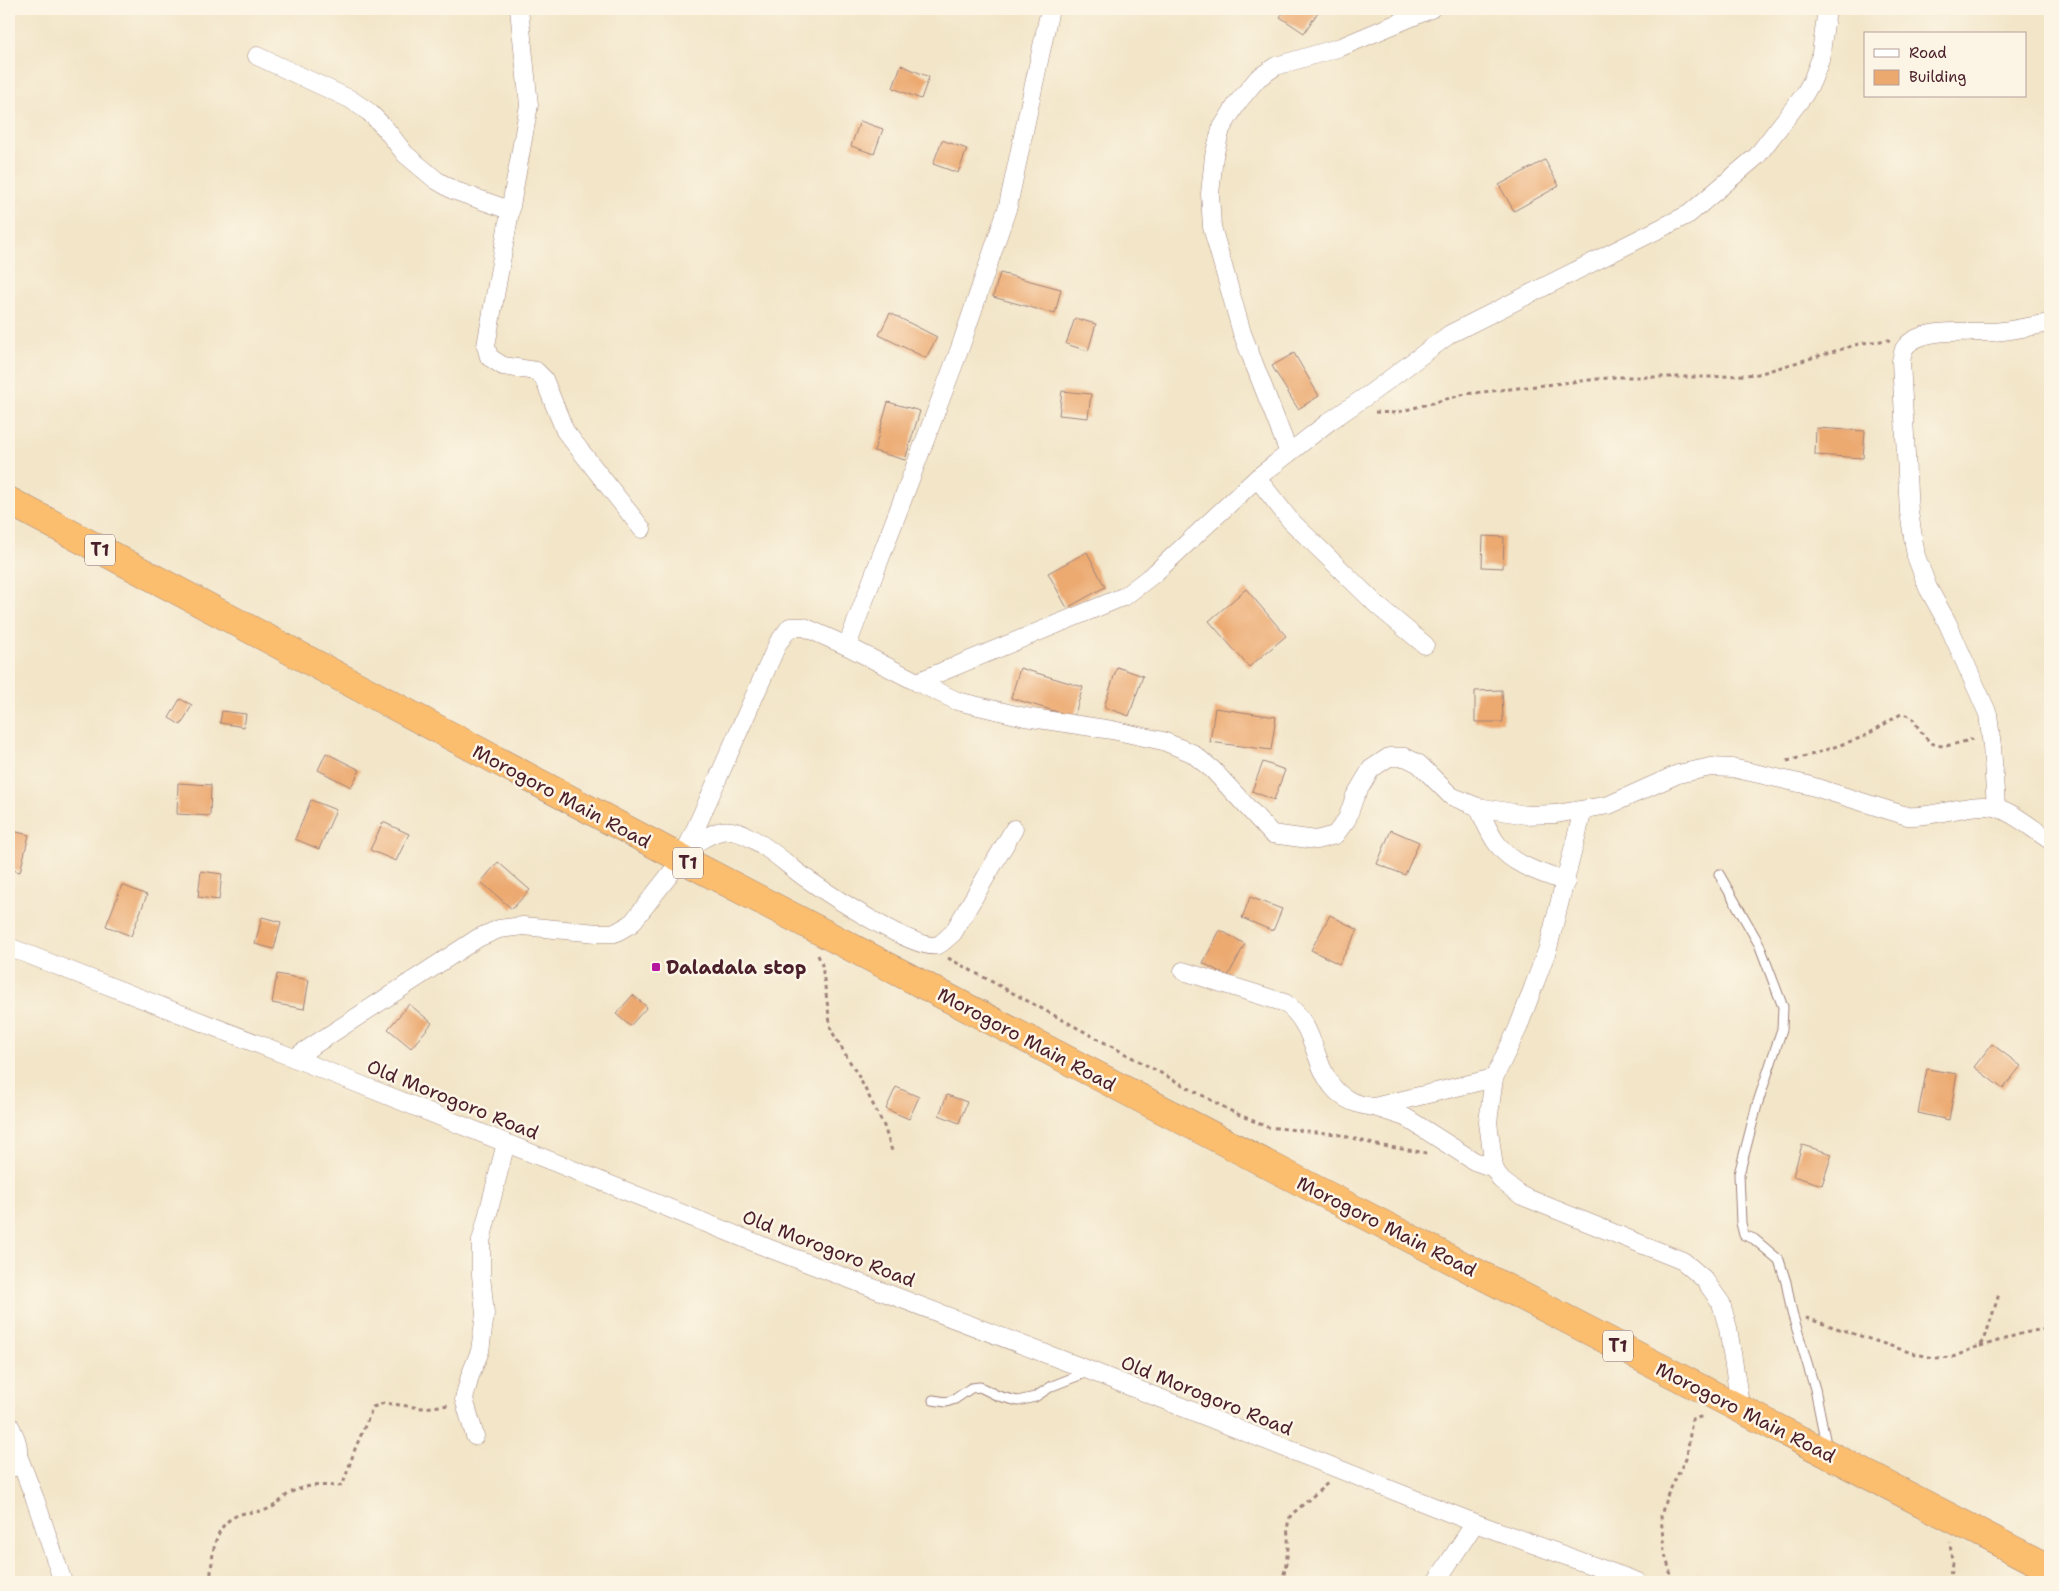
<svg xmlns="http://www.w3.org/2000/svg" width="2059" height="1591" font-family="'Shantell Sans',sans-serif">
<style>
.building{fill:#eca96f}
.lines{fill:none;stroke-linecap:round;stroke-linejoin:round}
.lane-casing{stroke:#9e827a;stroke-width:11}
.street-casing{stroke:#9e827a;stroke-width:19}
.highway-casing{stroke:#9e827a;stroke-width:29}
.path{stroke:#9e827a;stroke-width:3;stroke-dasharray:4 4;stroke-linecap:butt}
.lane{stroke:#fff;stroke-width:9}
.street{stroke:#fff;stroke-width:18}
.highway{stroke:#fbbd6e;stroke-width:28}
.poi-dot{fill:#b5179e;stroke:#fcf5e5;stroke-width:2}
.labels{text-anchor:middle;stroke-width:5;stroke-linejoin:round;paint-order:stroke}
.shield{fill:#fcf5e5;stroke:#7f5f63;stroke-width:1}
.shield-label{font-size:18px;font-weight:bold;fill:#4a1f2b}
.street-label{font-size:19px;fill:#4a1f2b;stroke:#fcf5e5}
.poi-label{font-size:19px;font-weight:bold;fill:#4a1f2b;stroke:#fcf5e5;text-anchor:start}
</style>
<rect width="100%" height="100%" fill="#fcf5e5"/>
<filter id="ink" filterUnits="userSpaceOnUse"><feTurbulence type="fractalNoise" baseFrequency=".02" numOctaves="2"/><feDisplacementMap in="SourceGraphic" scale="10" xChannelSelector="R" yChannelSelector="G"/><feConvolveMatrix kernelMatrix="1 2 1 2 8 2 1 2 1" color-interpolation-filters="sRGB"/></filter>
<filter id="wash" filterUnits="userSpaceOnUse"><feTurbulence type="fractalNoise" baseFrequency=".0096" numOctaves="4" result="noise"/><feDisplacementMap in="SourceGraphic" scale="20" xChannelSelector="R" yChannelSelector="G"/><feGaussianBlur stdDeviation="1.12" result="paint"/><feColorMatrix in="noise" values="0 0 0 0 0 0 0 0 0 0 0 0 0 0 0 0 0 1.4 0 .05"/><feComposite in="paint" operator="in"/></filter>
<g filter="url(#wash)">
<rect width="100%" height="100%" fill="#f2e5c8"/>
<g id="blocks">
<g class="building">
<path d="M1286,9H1314L1318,12L1304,33L1280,17Z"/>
<path d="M901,65L929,77L921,99L893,88Z"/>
<path d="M860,121L883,129L874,154L851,146Z"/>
<path d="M942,140L967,149L958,173L933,164Z"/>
<path d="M1545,160L1559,186L1514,211L1499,185Z"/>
<path d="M1000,273L1061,289L1055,314L993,297Z"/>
<path d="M890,313L937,337L926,358L879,335Z"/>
<path d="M1075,318L1096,324L1088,351L1066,344Z"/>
<path d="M1294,353L1319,396L1298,409L1272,366Z"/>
<path d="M1062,391L1091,394L1088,418L1059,415Z"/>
<path d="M888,402L920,411L905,460L874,451Z"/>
<path d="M1816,428L1865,431L1863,458L1815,455Z"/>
<path d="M1483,536L1504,537L1503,568L1482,567Z"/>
<path d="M1087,552L1105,587L1067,608L1048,573Z"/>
<path d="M1246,589L1286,636L1249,667L1209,621Z"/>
<path d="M1117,667L1143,676L1129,716L1104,707Z"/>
<path d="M1020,668L1083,687L1074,717L1011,698Z"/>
<path d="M1502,690L1503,722H1475V691Z"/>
<path d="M180,699L192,705L181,725L169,718Z"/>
<path d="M1215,708L1276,717L1271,750L1210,742Z"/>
<path d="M222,711L246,714L244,727L220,723Z"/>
<path d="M326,753L360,770L351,787L318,770Z"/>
<path d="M1263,762L1285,770L1274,800L1252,791Z"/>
<path d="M178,783L211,785L210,816L177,814Z"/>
<path d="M311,800L336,810L319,849L295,839Z"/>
<path d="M383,822L409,834L396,861L370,850Z"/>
<path d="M9,830L29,835L20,872L9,869Z"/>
<path d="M1391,830L1419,842L1405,875L1377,864Z"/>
<path d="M498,862L530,890L512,909L481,882Z"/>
<path d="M201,871L222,874L219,900L198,897Z"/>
<path d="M122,885L147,895L131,936L106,926Z"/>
<path d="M1250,897L1282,909L1273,931L1242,918Z"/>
<path d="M1330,915L1358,930L1339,964L1311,950Z"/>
<path d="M262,917L281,922L274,949L255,944Z"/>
<path d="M1220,930L1245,944L1228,976L1203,963Z"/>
<path d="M277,974L309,980L304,1009L272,1003Z"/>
<path d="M633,995L647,1007L630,1026L616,1014Z"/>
<path d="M409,1004L432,1023L411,1048L388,1029Z"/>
<path d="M1992,1044L2021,1066L2003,1089L1974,1067Z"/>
<path d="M1927,1069L1957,1074L1949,1120L1918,1113Z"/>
<path d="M896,1087L919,1097L909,1119L886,1109Z"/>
<path d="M947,1095L967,1102L959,1123L939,1115Z"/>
<path d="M1802,1145L1832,1154L1822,1185L1793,1176Z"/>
</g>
</g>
</g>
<g filter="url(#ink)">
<use href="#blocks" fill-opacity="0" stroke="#9e827a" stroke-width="1"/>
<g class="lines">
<defs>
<g id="lane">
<path d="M1719,874L1759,944L1783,1007L1782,1029L1757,1105L1739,1174L1741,1223L1744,1235L1754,1239L1779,1260L1786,1282L1792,1313L1815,1389L1827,1449"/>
<path d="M933,1400L946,1402L955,1399L971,1388L980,1387L998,1396L1018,1401L1035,1397L1052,1386L1090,1371"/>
</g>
<g id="street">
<path d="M519,9L529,105L486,346L489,357L503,366L536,371L544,379L565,431L642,529"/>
<path d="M257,56L350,99L369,112L385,128L405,154L436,180L453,190L509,210"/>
<path d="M1289,453L1242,333L1212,227L1210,194L1214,156L1221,129L1238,102L1258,78L1276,66L1341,47L1431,9"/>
<path d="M1257,478L1290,520L1378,606L1425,645"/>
<path d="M847,646L960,348L1008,206L1050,9"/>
<path d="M917,682L957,701L1025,717L1112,730L1163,741L1192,753L1213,770L1272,834L1316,840L1335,835L1347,819L1355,796L1371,769L1389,757H1405L1419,764L1451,796L1478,807L1526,815L1556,814L1609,805L1678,774L1711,767L1732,768L1808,785L1907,816C1936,818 1968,802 1994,807C2011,810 2035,831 2050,840"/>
<path d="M1478,807C1484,819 1489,834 1498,845C1514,866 1542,873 1566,882"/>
<path d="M1996,807L1992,746L1988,714L1947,622L1928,588L1916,556L1909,512L1901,361C1902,357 1903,352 1904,349C1918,326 1970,333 1993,332C2012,331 2031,326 2050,323"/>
<path d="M1583,810L1548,948L1518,1028L1494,1078L1488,1122L1494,1168L1501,1180L1522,1196L1683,1261L1704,1279L1721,1303L1728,1328L1741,1410"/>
<path d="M687,847C697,843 712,832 722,831C748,826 786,865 807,879C827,893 918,953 938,945C943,943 949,936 953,933L1014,829"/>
<path d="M9,947L294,1058L768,1248L1091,1371L1475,1523L1638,1582"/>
<path d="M1183,971L1285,1003C1328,1033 1306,1100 1374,1107L1494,1078"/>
<path d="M294,1058L478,938L499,929L523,926L597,933H615L631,924L682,859L778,643L790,627H804L847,646L917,682L1125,596L1155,573L1257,478L1330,421L1371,393L1450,334L1689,214L1757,156L1804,95L1812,81L1820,60L1827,9"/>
<path d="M1374,1107L1405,1117L1474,1161L1494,1168"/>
<path d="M9,1424C17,1439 22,1451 15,1466L9,1469"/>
<path d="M475,1436L464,1399L470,1376L480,1351L485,1314L481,1275V1241L506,1143"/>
<path d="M19,1458L35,1499L63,1582"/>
<path d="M1436,1582L1475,1523"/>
</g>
<path id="highway" d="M9,501L682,859L1280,1171L2050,1569"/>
</defs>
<use href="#lane" class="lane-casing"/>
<use href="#street" class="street-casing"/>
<use href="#highway" class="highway-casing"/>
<g class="path">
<path d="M1375,412L1395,413L1465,394L1616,377H1711L1758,374L1862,343L1890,340"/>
<path d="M1787,761L1814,754L1863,737L1901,714L1911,716C1932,751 1935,750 1973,739"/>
<path d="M818,955L822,965L831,1030L859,1077L884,1126L892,1151"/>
<path d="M948,958L1233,1112L1267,1127L1337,1134L1377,1145L1427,1153"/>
<path d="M1806,1318L1912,1353L1934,1358L1953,1357L1979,1346L1984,1341L1999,1294"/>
<path d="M1980,1346C2005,1340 2025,1330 2050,1329"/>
<path d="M210,1582C213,1558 211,1526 238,1515C248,1511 259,1513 268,1509C276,1506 281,1500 287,1495C303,1484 321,1485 339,1486L343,1484L355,1449L373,1407L384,1403L422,1408L450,1405"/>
<path d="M1282,1582C1285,1571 1287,1559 1288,1547C1289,1535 1285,1527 1291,1515L1329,1482"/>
<path d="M1673,1582L1664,1551L1661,1516L1666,1498L1687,1456L1692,1419L1705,1416"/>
<path d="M1949,1582L1952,1563L1950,1542"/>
</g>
<use href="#lane" class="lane"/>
<use href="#street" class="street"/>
<use href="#highway" class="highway"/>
</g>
</g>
<rect class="poi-dot" x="651" y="962" width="10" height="10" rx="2.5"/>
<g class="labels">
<g class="shield">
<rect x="85" y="534.5" width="30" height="31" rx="4"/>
<rect x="673" y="847.5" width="30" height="31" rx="4"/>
<rect x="1603" y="1330.5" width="30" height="31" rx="4"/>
</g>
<g class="shield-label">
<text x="100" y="556">T1</text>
<text x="688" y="869">T1</text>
<text x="1618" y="1352">T1</text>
</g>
<g class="street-label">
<text transform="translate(562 796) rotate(28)" y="7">Morogoro Main Road</text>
<text transform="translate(1027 1039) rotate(28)" y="7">Morogoro Main Road</text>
<text transform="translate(453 1099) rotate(22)" y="7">Old Morogoro Road</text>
<text transform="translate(1387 1226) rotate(27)" y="7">Morogoro Main Road</text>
<text transform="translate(829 1248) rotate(21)" y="7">Old Morogoro Road</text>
<text transform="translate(1207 1395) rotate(22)" y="7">Old Morogoro Road</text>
<text transform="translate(1746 1412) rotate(27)" y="7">Morogoro Main Road</text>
</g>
<g class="poi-label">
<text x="666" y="974">Daladala stop</text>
</g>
</g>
<rect width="2059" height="1591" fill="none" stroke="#fcf5e5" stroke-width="30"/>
<rect x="1864" y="32" width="162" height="65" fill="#fcf5e5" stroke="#b59f9b"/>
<rect x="1874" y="49" width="25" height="8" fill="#ffffff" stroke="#b59f9b"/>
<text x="1909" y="58" font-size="15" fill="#4a1f2b">Road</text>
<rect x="1874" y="70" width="25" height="15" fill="#eca96f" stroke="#b59f9b"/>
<text x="1909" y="82" font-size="15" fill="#4a1f2b">Building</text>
</svg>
